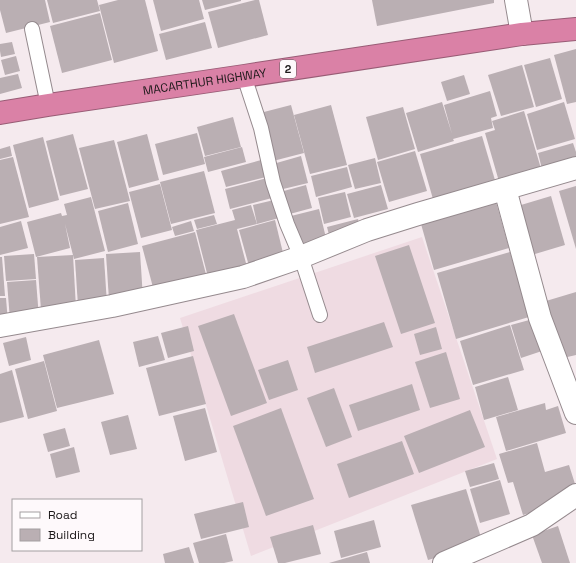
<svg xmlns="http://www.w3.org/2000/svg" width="576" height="563" font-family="'Space Grotesk',sans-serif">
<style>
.built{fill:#efdbe2}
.building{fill:#baafb3}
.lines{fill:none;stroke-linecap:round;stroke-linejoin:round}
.lane-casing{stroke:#958a8e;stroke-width:16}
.street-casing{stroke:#958a8e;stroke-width:24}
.highway-casing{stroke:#985c75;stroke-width:24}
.lane{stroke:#fff;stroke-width:14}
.street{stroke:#fff;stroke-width:22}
.highway{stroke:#da81a6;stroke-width:22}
.labels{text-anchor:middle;stroke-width:3;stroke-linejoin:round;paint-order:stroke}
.shield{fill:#fef9fb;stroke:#605c5d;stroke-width:1}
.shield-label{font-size:11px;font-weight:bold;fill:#1c1819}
.street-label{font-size:12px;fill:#1c1819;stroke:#fef9fb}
</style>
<rect width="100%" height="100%" fill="#f5eaee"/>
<path class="built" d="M422,237L497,459L251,556L180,318Z"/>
<g class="building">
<path d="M0,0H45L50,22L6,33L0,10Z"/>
<path d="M47,0H97L100,11L53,23Z"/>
<path d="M118,0H145L158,51L114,63L99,5Z"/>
<path d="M153,0H199L204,19L161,31Z"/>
<path d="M202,0H241V1L205,10Z"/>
<path d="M255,0H259L268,35L218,48L208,12Z"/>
<path d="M372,0H494V3L377,26Z"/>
<path d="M100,13L112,60L62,73L50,26Z"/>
<path d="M205,22L212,48L166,60L159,34Z"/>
<path d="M12,42L15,54L1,57L0,51V44Z"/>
<path d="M576,49V102L567,104L554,55Z"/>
<path d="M16,56L20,71L5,75L1,60Z"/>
<path d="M550,58L562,99L536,107L524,65Z"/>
<path d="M522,65L534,107L501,116L488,75Z"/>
<path d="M18,74L22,88L0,94V78Z"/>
<path d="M464,75L470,94L447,101L441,82Z"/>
<path d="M490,91L497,116L491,118L493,128L453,139L454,141L418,152L406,113L442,102L452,134L444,105Z"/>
<path d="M564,102L575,139L537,150L527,114Z"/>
<path d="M291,105L304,153L273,161L260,113Z"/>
<path d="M331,105L347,165L310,174L294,115Z"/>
<path d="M403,107L415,149L378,160L366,117Z"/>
<path d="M524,111L542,172L500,185L485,133L495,130L492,121Z"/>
<path d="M233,117L241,147L205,156L197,127Z"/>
<path d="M197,133L205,164L163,175L155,144Z"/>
<path d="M73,134L88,189L60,196L46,141Z"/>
<path d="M147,134L159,180L129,188L117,142Z"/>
<path d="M482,136L497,187L435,206L420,154Z"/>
<path d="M43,137L59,200L29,208L13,145Z"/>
<path d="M114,140L130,201L95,209L79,148Z"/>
<path d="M573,143L576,152V159L542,169L538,153Z"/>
<path d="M10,146L12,156L0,159V149Z"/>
<path d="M242,147L246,162L208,172L204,157Z"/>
<path d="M415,151L427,191L389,202L377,162Z"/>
<path d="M301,156L308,183L279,190L273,164Z"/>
<path d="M13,157L29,217L0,224V160Z"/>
<path d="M375,158L381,183L355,189L348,165Z"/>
<path d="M261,160L266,177L226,187L221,171Z"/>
<path d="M347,167L352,187L316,197L311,176Z"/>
<path d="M204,171L215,213L171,224L160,182Z"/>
<path d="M267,178L272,198L230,209L225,189Z"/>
<path d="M160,184L172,230L141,238L129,192Z"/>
<path d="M306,185L312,208L286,215L280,192Z"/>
<path d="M381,185L388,209L354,218L347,194Z"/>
<path d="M576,186V249L559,191Z"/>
<path d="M345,192L351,217L324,224L318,198Z"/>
<path d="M551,196L565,245L525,257L511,208Z"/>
<path d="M91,197L105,251L74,259L65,224L70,248L36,257L27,222L61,213L62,216L67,215L64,204Z"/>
<path d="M274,200L279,218L257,224L253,205Z"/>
<path d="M496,202L509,248L434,270L421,224Z"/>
<path d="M128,203L138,244L108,252L98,211Z"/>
<path d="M251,205L257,224L237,229L247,267L208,277L196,230L235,220L232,210Z"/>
<path d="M319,209L327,242L300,249L291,216Z"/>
<path d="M214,215L217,224L197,229L194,220Z"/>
<path d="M358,219L361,231L330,239L327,227Z"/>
<path d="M275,220L284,257L249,266L239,230Z"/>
<path d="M21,221L28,248L0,255V227Z"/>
<path d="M191,221L194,231L175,236L172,227Z"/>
<path d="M195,232L208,282L155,295L142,246Z"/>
<path d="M409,245L435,323L401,334L375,256Z"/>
<path d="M140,252L143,298L109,300L106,254Z"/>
<path d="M510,252L529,317L456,339L437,273Z"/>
<path d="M34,254L36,279L6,281L4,256Z"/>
<path d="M73,255L76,308L41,310L37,257Z"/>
<path d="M0,257H2L5,296H0Z"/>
<path d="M104,258L107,304L78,306L75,260Z"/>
<path d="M36,280L39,318L10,320L7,282Z"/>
<path d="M576,292V355L563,358L546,301Z"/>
<path d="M0,298H6L8,323L0,324Z"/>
<path d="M234,314L267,403L231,416L198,326Z"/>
<path d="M533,319L542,351L521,358L511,325Z"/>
<path d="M384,322L393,347L315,373L307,347Z"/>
<path d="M510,325L524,370L473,385L460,341Z"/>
<path d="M188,326L194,351L168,358L161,333Z"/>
<path d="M436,327L442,349L420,355L414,334Z"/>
<path d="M158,336L165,360L139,367L133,342Z"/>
<path d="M26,337L31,360L9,366L3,343Z"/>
<path d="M99,340L114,394L57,408L43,355Z"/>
<path d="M446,352L460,399L430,408L415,362Z"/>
<path d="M193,356L206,404L159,416L146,368Z"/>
<path d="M288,360L298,390L269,400L258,370Z"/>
<path d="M44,361L57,411L28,419L15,369Z"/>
<path d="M12,370L24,417L0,423V374Z"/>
<path d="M508,377L518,410L484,420L475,387Z"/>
<path d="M412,384L420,410L358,431L349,405Z"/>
<path d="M334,388L352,437L326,447L307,398Z"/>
<path d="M545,403L546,410L558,406L566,433L506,451L496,417Z"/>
<path d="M205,408L217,452L185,461L173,416Z"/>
<path d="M281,408L314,499L266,516L233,426Z"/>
<path d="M470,410L485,447L419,473L404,436Z"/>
<path d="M128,415L137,449L110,455L101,422Z"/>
<path d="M65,428L70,446L48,452L43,434Z"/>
<path d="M402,441L414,474L349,498L337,464Z"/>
<path d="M537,443L545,472L569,465L576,487L559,504L523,515L513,482L508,483L499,454Z"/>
<path d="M74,447L80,472L56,478L50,454Z"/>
<path d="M494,463L499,479L470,487L465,471Z"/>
<path d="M500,480L510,514L480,523L470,489Z"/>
<path d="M466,489L483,544L428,560L411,505Z"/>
<path d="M243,502L249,527L201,539L194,514Z"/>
<path d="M374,520L381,547L341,558L334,531Z"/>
<path d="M313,525L321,554L285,563H278L270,537Z"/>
<path d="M558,526L570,563H542L532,535Z"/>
<path d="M226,534L233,561L224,563H199L193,543Z"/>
<path d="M189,547L194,563H165L163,554Z"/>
<path d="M367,552L370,563H329Z"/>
</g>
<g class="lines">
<defs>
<g id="lane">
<path d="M32,29L48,105"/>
<path d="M244,76L261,128L273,182L287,224L301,257L320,315"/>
</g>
<g id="street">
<path d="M516,0L522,34"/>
<path d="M505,189L540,318L576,413"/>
<path d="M0,326L112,306L243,277L301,257L367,230L418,214L576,168"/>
<path d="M444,563L532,525L576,495"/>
</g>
<g id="highway">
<path id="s1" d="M0,113L48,105L244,76L522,34L576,29"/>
</g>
</defs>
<use href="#lane" class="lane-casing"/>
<use href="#street" class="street-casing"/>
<use href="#highway" class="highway-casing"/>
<use href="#lane" class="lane"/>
<use href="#street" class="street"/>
<use href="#highway" class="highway"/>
</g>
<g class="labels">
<rect class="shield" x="280" y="60" width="16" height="18" rx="3"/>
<g class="shield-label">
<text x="288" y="73">2</text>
</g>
<g class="street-label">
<text dy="4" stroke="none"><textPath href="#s1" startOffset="207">MACARTHUR HIGHWAY</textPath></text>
</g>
</g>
<rect x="12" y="499" width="130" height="52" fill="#fef9fb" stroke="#a49fa1"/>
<rect x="20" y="512" width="20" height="6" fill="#ffffff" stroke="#a49fa1"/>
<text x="48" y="519" font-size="12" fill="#1c1819">Road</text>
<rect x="20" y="529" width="20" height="12" fill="#baafb3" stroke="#a49fa1"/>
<text x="48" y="539" font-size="12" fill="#1c1819">Building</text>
</svg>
